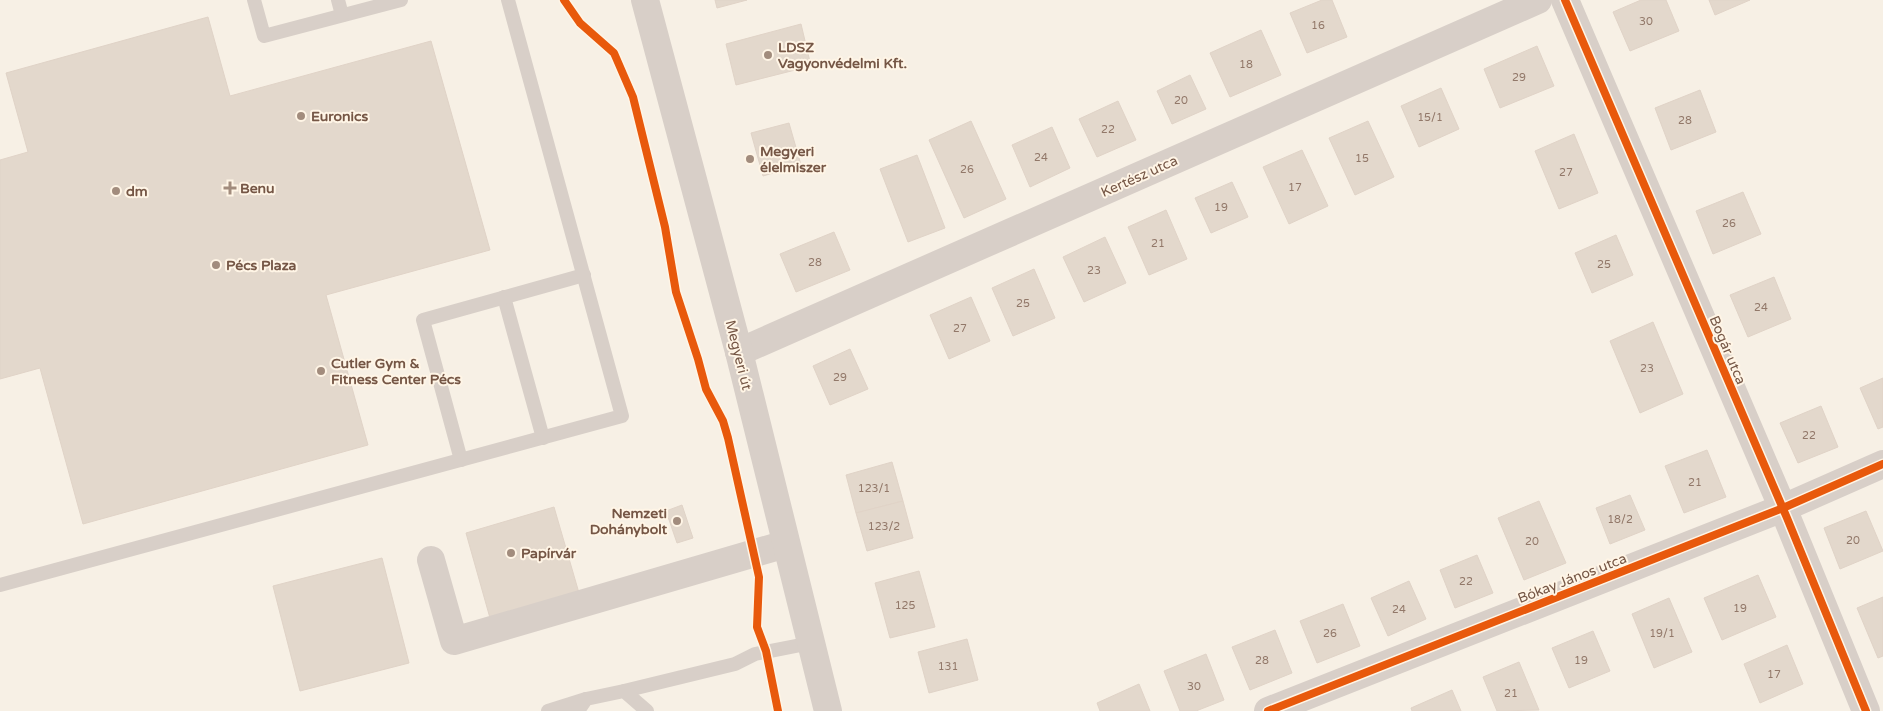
<svg xmlns="http://www.w3.org/2000/svg" width="1883" height="711" font-family="'Varela Round',sans-serif">
<style>
.building{fill:#e3d8cc;stroke:#e0d3c7}
.lines{fill:none;stroke-linecap:round;stroke-linejoin:round}
.service{stroke:#d8cfc8;stroke-width:14}
.minor{stroke:#d8cfc8;stroke-width:28}
.tertiary{stroke:#d8cfc8;stroke-width:28}
.cycleway-casing{stroke:#fff5e6;stroke-width:11}
.cycleway{stroke:#e8590c;stroke-width:8}
.poi-dot{fill:#a28c7d;stroke:#fff5e6;stroke-width:2}
.labels{text-anchor:middle;stroke-width:4;stroke-linejoin:round;paint-order:stroke}
.number-label{font-size:11px;fill:#927869}
.poi-label{font-size:14px;font-weight:bold;fill:#755645;stroke:#fff5e6;text-anchor:start}
.street-label{font-size:14px;fill:#755645;stroke:#fff5e6}
</style>
<rect width="100%" height="100%" fill="#f7f0e5"/>
<g class="building">
<path d="M715,0H747L717,8Z"/>
<path d="M1322,0H1332L1347,37L1307,53L1290,13Z"/>
<path d="M1641,0H1666L1679,31L1630,51L1613,12Z"/>
<path d="M1709,0H1750L1715,15Z"/>
<path d="M208,17L230,96L431,41L490,250L326,295L368,445L83,524L40,368L0,379V160L28,152L6,73Z"/>
<path d="M801,24L811,66L736,85L726,44Z"/>
<path d="M1261,30L1281,75L1230,97L1210,53Z"/>
<path d="M1537,46L1554,86L1500,108L1484,69Z"/>
<path d="M1190,75L1206,109L1172,124L1157,91Z"/>
<path d="M1441,88L1459,129L1419,147L1401,106Z"/>
<path d="M1700,90L1716,132L1671,150L1655,108Z"/>
<path d="M1118,101L1136,140L1097,157L1079,119Z"/>
<path d="M971,121L1006,199L964,218L929,140Z"/>
<path d="M1368,121L1394,177L1355,195L1329,138Z"/>
<path d="M789,123L801,165L763,176L751,133Z"/>
<path d="M1052,127L1070,168L1030,187L1012,145Z"/>
<path d="M1574,134L1598,193L1559,209L1535,151Z"/>
<path d="M1302,150L1328,206L1289,224L1263,167Z"/>
<path d="M917,155L945,228L908,242L880,169Z"/>
<path d="M1232,182L1248,217L1211,233L1195,198Z"/>
<path d="M1743,192L1761,234L1713,254L1696,211Z"/>
<path d="M1166,210L1187,259L1149,275L1128,227Z"/>
<path d="M834,232L850,270L796,292L780,254Z"/>
<path d="M1616,235L1633,275L1592,293L1575,253Z"/>
<path d="M1105,237L1126,283L1084,302L1063,257Z"/>
<path d="M1034,269L1055,318L1013,336L992,288Z"/>
<path d="M1774,277L1791,319L1748,337L1730,295Z"/>
<path d="M971,297L990,341L949,359L930,315Z"/>
<path d="M1653,322L1683,394L1640,413L1610,341Z"/>
<path d="M850,349L868,389L830,405L813,366Z"/>
<path d="M1883,378V427L1878,429L1860,388Z"/>
<path d="M1821,406L1838,447L1798,463L1780,423Z"/>
<path d="M1707,450L1726,497L1684,513L1665,466Z"/>
<path d="M892,462L903,501L856,513L846,475Z"/>
<path d="M1630,495L1645,530L1610,544L1596,508Z"/>
<path d="M903,501L913,538L867,551L856,513Z"/>
<path d="M1539,501L1566,563L1524,580L1498,518Z"/>
<path d="M682,505L693,538L677,543L666,511Z"/>
<path d="M554,507L579,593L490,618L466,533Z"/>
<path d="M1866,511L1883,551L1840,569L1824,528Z"/>
<path d="M1477,555L1493,593L1455,608L1440,570Z"/>
<path d="M382,558L409,663L300,691L273,586Z"/>
<path d="M919,571L935,627L890,638L875,583Z"/>
<path d="M1758,575L1776,617L1722,640L1704,598Z"/>
<path d="M1409,581L1426,619L1388,636L1371,598Z"/>
<path d="M1883,597V656L1878,658L1857,608Z"/>
<path d="M1669,598L1692,652L1654,668L1632,614Z"/>
<path d="M1343,604L1360,646L1317,663L1300,621Z"/>
<path d="M1275,630L1292,673L1250,690L1232,647Z"/>
<path d="M1593,631L1610,671L1569,688L1552,648Z"/>
<path d="M967,639L978,680L929,693L918,652Z"/>
<path d="M1787,645L1803,684L1760,703L1744,664Z"/>
<path d="M1206,654L1224,700L1196,711H1180L1164,671Z"/>
<path d="M1519,662L1539,710L1497,711L1483,677Z"/>
<path d="M1139,684L1150,711H1100L1097,703Z"/>
<path d="M1452,690L1461,711H1412L1411,708Z"/>
</g>
<g class="lines">
<g class="service">
<path d="M254,0L264,36L401,0"/>
<path d="M338,0L342,15"/>
<path d="M504,297L543,438"/>
<path d="M461,460L423,320L584,275"/>
<path d="M0,585L622,416L508,0"/>
<path d="M624,691L735,664L755,654L811,643"/>
<path d="M548,711L586,699"/>
<path d="M578,711L586,699L624,691L647,711"/>
</g>
<g class="minor">
<path d="M1565,0L1787,518L1866,711"/>
<path d="M739,352L1538,0"/>
<path d="M431,560L454,641L786,544"/>
<path d="M1268,711L1783,508L1883,464"/>
</g>
<path class="tertiary" d="M645,0L739,352L828,711"/>
<defs>
<g id="cycleway">
<path d="M564,0L580,23L614,53L633,97L665,227L676,292L698,359L706,389L723,421L728,438L759,577L757,627L766,651L778,711"/>
<path d="M1565,0L1787,518L1866,711"/>
<path d="M1268,711L1783,508L1883,464"/>
</g>
</defs>
<use href="#cycleway" class="cycleway-casing"/>
<use href="#cycleway" class="cycleway"/>
</g>
<g class="poi-dot">
<circle cx="768" cy="55" r="5"/>
<circle cx="301" cy="116" r="5"/>
<circle cx="750" cy="159" r="5"/>
<path d="M227.5 180.5h5v5h5v5h-5v5h-5v-5h-5v-5h5z"/>
<circle cx="116" cy="191" r="5"/>
<circle cx="216" cy="265" r="5"/>
<circle cx="321" cy="371" r="5"/>
<circle cx="677" cy="521" r="5"/>
<circle cx="511" cy="553" r="5"/>
</g>
<g class="labels">
<g class="number-label">
<text x="1646" y="25">30</text>
<text x="1318" y="29">16</text>
<text x="1246" y="68">18</text>
<text x="1519" y="81">29</text>
<text x="1181" y="104">20</text>
<text x="1430" y="121">15/1</text>
<text x="1685" y="124">28</text>
<text x="1108" y="133">22</text>
<text x="1041" y="161">24</text>
<text x="1362" y="162">15</text>
<text x="967" y="173">26</text>
<text x="1566" y="176">27</text>
<text x="1295" y="191">17</text>
<text x="1221" y="211">19</text>
<text x="1729" y="227">26</text>
<text x="1158" y="247">21</text>
<text x="815" y="266">28</text>
<text x="1604" y="268">25</text>
<text x="1094" y="274">23</text>
<text x="1023" y="307">25</text>
<text x="1761" y="311">24</text>
<text x="960" y="332">27</text>
<text x="1647" y="372">23</text>
<text x="840" y="381">29</text>
<text x="1809" y="439">22</text>
<text x="1695" y="486">21</text>
<text x="874" y="492">123/1</text>
<text x="1620" y="523">18/2</text>
<text x="884" y="530">123/2</text>
<text x="1853" y="544">20</text>
<text x="1532" y="545">20</text>
<text x="1466" y="585">22</text>
<text x="905" y="609">125</text>
<text x="1740" y="612">19</text>
<text x="1399" y="613">24</text>
<text x="1330" y="637">26</text>
<text x="1662" y="637">19/1</text>
<text x="1262" y="664">28</text>
<text x="1581" y="664">19</text>
<text x="948" y="670">131</text>
<text x="1774" y="678">17</text>
<text x="1194" y="690">30</text>
<text x="1511" y="697">21</text>
</g>
<g class="poi-label">
<text x="778" y="52">LDSZ<tspan x="778" dy="16">Vagyonvédelmi Kft.</tspan></text>
<text x="311" y="121">Euronics</text>
<text x="760" y="156">Megyeri<tspan x="760" dy="16">élelmiszer</tspan></text>
<text x="240" y="193">Benu</text>
<text x="126" y="196">dm</text>
<text x="226" y="270">Pécs Plaza</text>
<text x="331" y="368">Cutler Gym &amp;<tspan x="331" dy="16">Fitness Center Pécs</tspan></text>
<text x="667" y="518" text-anchor="end">Nemzeti<tspan x="667" dy="16">Dohánybolt</tspan></text>
<text x="521" y="558">Papírvár</text>
</g>
<g class="street-label">
<text transform="translate(1139 176) rotate(-24)" y="5">Kertész utca</text>
<text transform="translate(1728 350) rotate(67)" y="5">Bogár utca</text>
<text transform="translate(739 355) rotate(76)" y="5">Megyeri út</text>
<text transform="translate(1572 578) rotate(-21)" y="5">Bókay János utca</text>
</g>
</g>
</svg>
